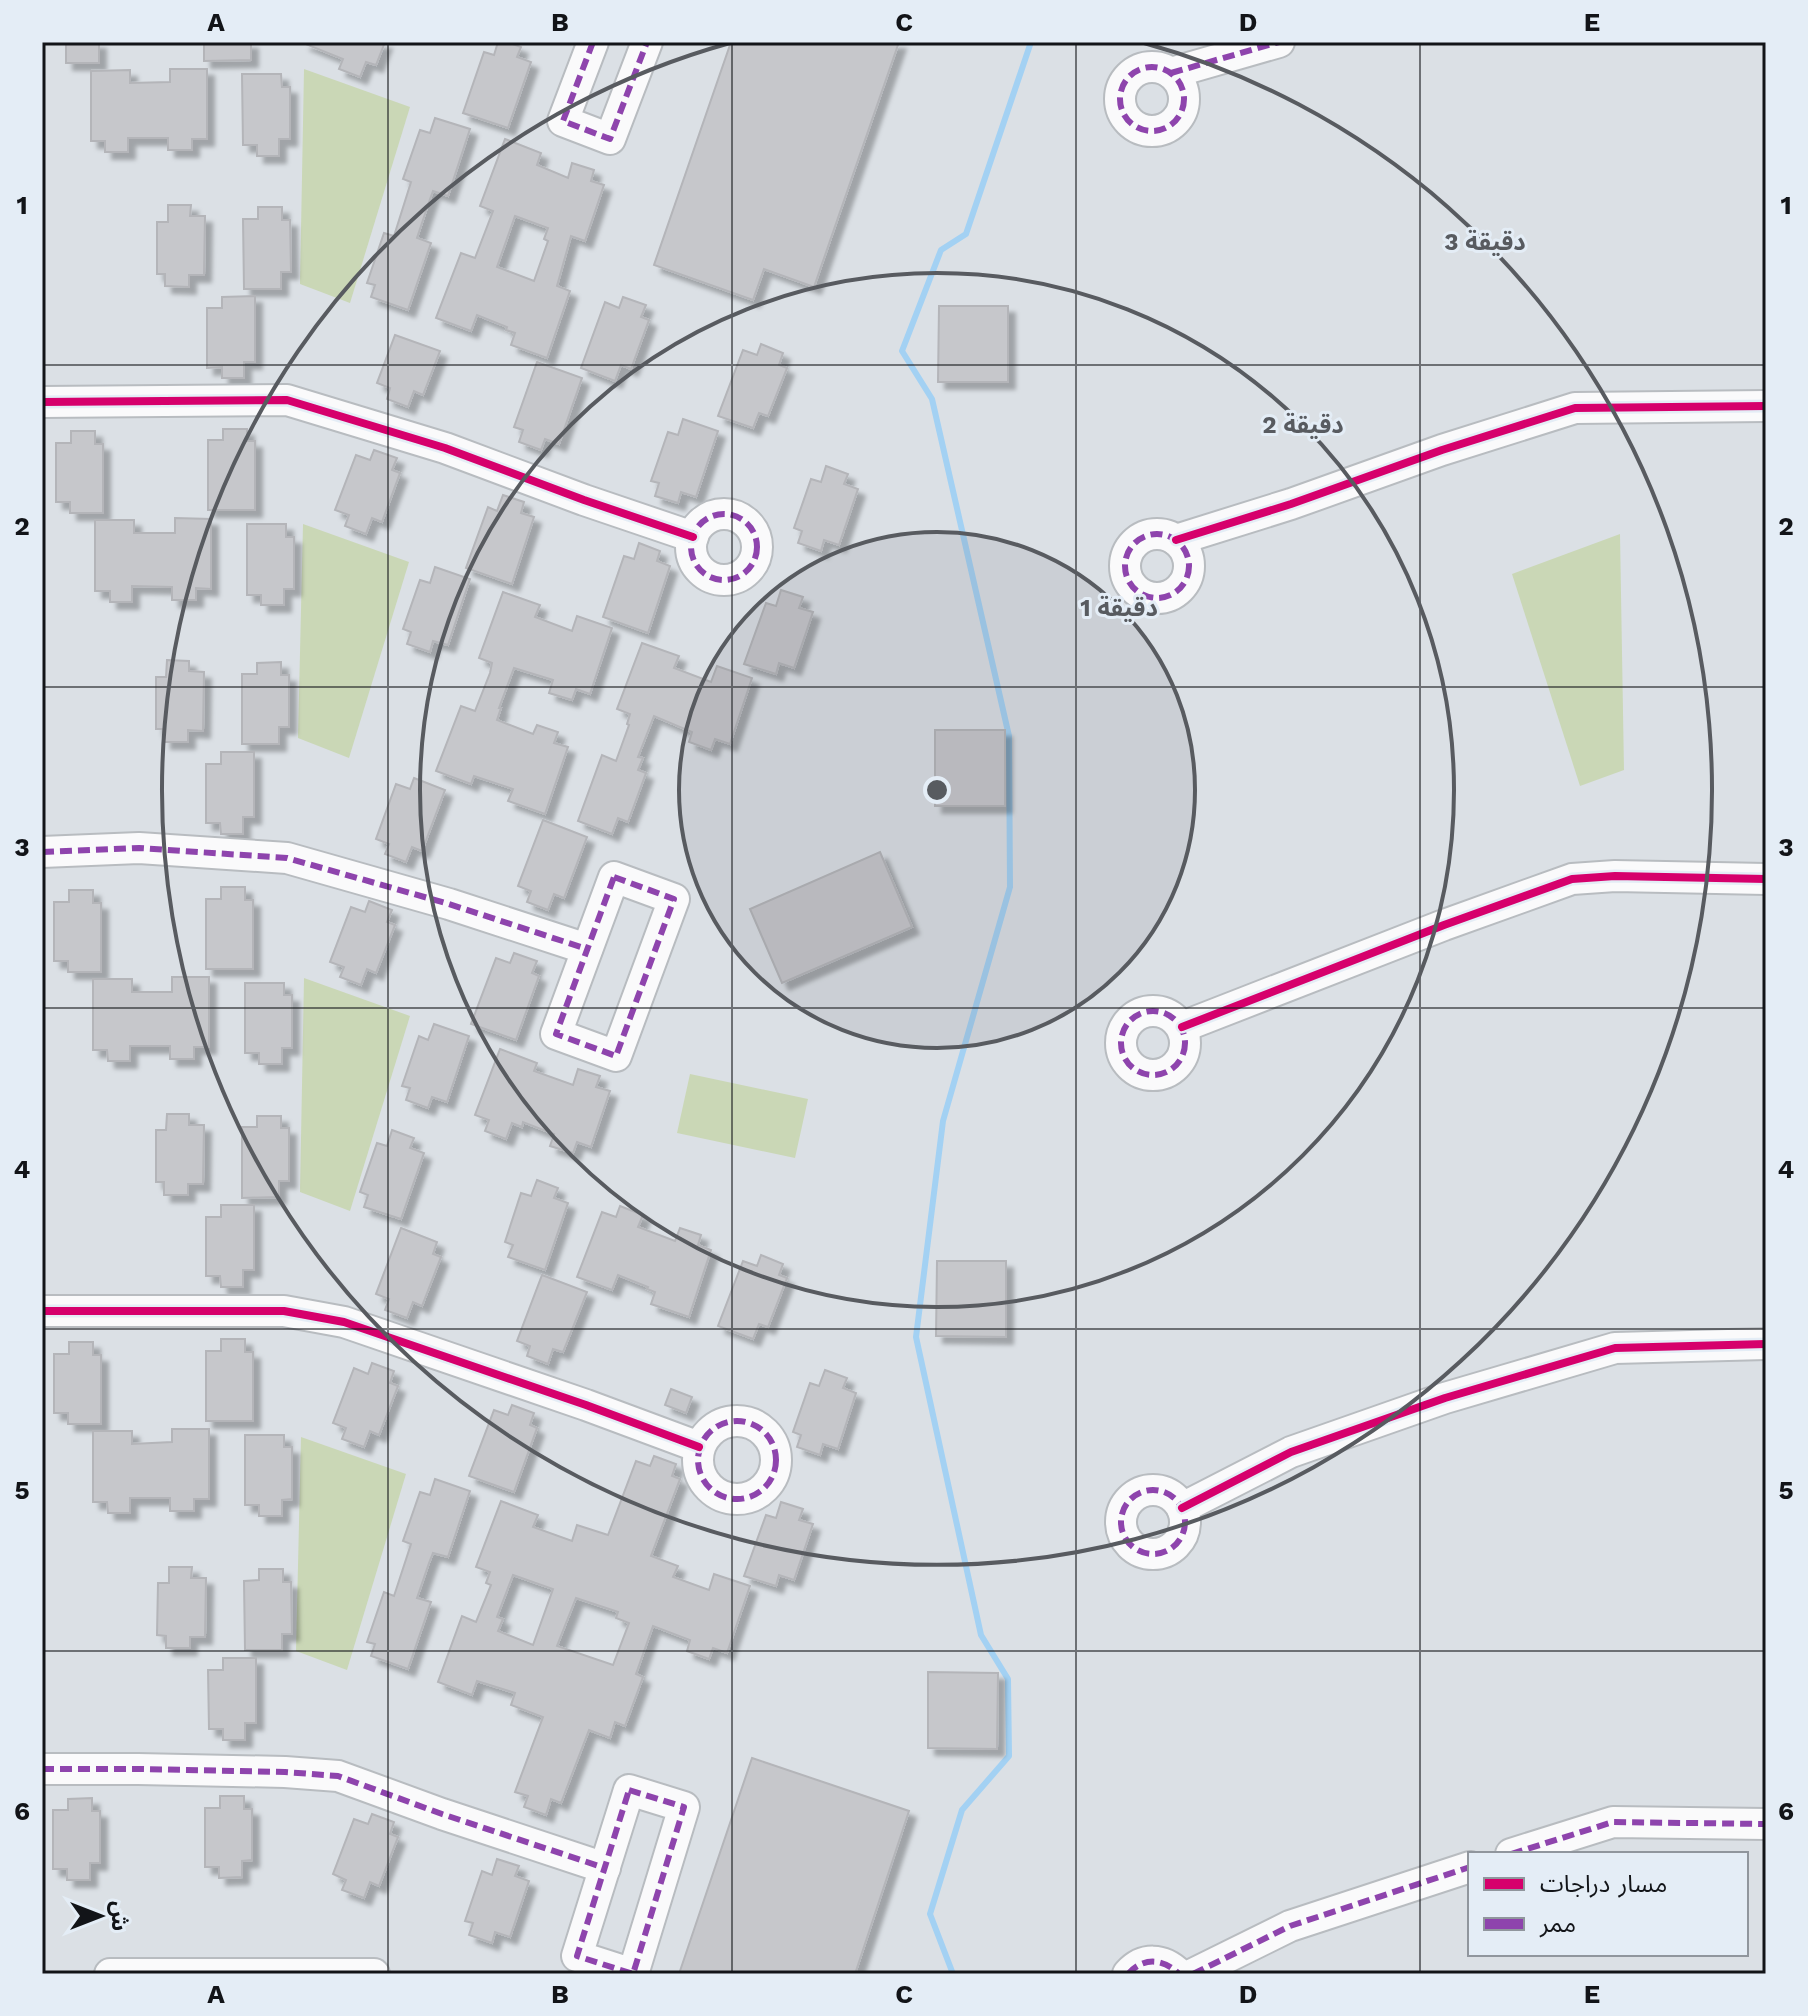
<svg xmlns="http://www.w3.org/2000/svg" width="1808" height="2016" font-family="'Work Sans','Noto Sans Arabic',sans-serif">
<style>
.green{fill:#cad7b6}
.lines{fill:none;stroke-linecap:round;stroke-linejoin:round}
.stream{stroke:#a3d1f3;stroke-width:6}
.building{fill:#c6c7cb;stroke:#b4b5b9;stroke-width:2;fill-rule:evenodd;filter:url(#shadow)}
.minor-casing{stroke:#b8bcc0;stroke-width:34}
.minor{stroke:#fafafb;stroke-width:30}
.quiet{stroke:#8e44ad;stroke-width:6;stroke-dasharray:12 6;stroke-linecap:butt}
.cycleway-casing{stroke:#e4edf6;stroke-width:13}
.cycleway{stroke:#d6006c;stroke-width:8}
.grid{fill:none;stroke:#121418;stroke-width:2;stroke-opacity:0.55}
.ring{fill:none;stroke:#585b60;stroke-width:4}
.centre{fill:#585b60;stroke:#e4edf6;stroke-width:4}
.ring-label{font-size:24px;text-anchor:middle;font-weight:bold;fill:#585b60;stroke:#e4edf6;stroke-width:6;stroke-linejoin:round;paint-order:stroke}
.neatline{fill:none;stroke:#121418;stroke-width:3}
.grid-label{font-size:26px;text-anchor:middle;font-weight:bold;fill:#121418}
</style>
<defs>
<filter id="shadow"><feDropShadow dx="7" dy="7" stdDeviation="2" flood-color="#0004"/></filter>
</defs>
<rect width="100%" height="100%" fill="#dbe0e5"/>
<g class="green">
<path d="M304,69L410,107L350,303L300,284Z"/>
<path d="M303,524L409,562L349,758L298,738Z"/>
<path d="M1620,534L1624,770L1580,786L1512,574Z"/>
<path d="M304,978L410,1016L350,1211L300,1192Z"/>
<path d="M690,1074L808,1099L795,1158L677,1133Z"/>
<path d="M301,1437L406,1474L347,1670L296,1651Z"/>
</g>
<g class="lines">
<path class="stream" d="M953,1974L930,1914L962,1810L1009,1756L1008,1679L981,1635L916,1337L943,1121L1010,887L1009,736L932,399L902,351L941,250L966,234L1031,42"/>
</g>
<g class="building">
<rect x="66" y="42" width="33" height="21"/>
<path d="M204,42H251V60L204,61Z"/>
<path d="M304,42H385L376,65L366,62L360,77L339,69L343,59L303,43Z"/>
<path d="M498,42H507L521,47L517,57L531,62L508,128L463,113L484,52L494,55Z"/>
<path d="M731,42H899L814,287L764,269L753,300L654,265Z"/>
<path d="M170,69H207V139H192V150H168V138H128V152H105V141H91V71L130,70V83L170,82Z"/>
<path d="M242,74H281L282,87H290V139H279V156H257V145H243Z"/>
<path d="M435,118L470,129L448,196L433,191L429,202L417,238L431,243L408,310L371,297L375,285L367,283L384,233L394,236L411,182L403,179L420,130L430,133Z"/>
<path d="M505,139L541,153L537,165L568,178L572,163L594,170L591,181L604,185L585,241L571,236L557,286L570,291L547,358L511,345L515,333L506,330L507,327L477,315L471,331L436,318L461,253L475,258L485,232L493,211L480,206ZM515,216L548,228L544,239L548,241L534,281L497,267Z"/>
<path d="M168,205H191L190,216H205L204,275H189V287L165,286V274H157V222H168Z"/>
<path d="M258,207H282V220H290L291,272H281V289H244L243,219H258Z"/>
<path d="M255,296V362H244V378H222V367L207,368V308H222V297Z"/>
<path d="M623,297L646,305L641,317L649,320L631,369L621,365L615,381L581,368L605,302L619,308Z"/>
<path d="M939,306H1008V382H938Z"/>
<path d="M395,335L440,351L423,395L414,391L408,407L387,399L390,388L377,383Z"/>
<path d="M761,344L783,353L779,365L787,368L768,416L759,413L753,428L718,416L743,350L757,355Z"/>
<path d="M537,362L582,378L559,444L545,439L541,450L519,442L523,430L514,427Z"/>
<path d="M683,419L718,431L696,497L681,492L678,503L655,496L659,483L651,481L668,432L678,435Z"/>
<path d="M223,429H247V441H255V510H208V440H223Z"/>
<path d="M71,431H95V444H103V513H70V502H56V443H71Z"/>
<path d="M374,450L397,458L392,470L400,473L382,522L372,518L366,534L345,526L349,515L335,510L356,455L370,460Z"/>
<path d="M826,466L848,474L844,484L858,489L839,545L824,540L821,551L798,543L802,531L794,528L811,479L821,482Z"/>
<path d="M503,495L524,502L521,513L534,517L512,584L466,568L488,507L497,511Z"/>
<path d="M175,518L211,519V589L196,588V600H172V587L132,586V602H110V591H95V520H134V533H175Z"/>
<path d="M247,524H286V537H294V589H284V605H261V595H247Z"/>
<path d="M639,543L660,551L657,561L670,566L648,633L603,617L624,556L634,559Z"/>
<path d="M435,567L470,579L448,645L433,641L430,652L407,644L411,632L403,629L420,580L430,583Z"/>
<path d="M781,590L803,597L799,608L813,612L794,668L779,663L776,674L744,664L766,603L776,606Z"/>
<path d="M503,592L540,605L535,617L572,631L577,616L612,628L590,694L576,689L572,700L549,693L553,680L514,668L499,708H501L497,720L533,734L537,725L558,732L554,743L568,747L545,814L508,801L513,789L474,776L471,784L436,771L461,706L475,711L490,673L492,663L479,658Z"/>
<path d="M642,643L679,656L674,668L711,682L717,666L752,678L730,744L715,739L711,750L689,742L692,732L654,716L638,757L643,758L638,770L646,773L628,822L618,818L612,834L578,821L602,755L616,761L629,725L627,724L630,714L617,709Z"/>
<path d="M167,660L189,661V671L204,672L203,731L188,730V742H164V729H156V677H166Z"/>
<path d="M281,662V675H289V727H279V744H242V674H257V663Z"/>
<rect x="935" y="730" width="70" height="76"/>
<path d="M221,752H254V817H243V834H221L220,823H206V764H221Z"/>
<path d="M414,778L445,790L422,851L412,847L406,862L385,854L389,844L376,839L396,784L410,789Z"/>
<path d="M543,820L587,837L564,898L554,894L548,910L527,902L531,891L518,886Z"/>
<path d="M880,852L912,927L782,983L750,909Z"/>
<path d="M221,887H245V900H253V969H206V899H221Z"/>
<path d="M69,890H93V903H101V972H68V961H54V902H69Z"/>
<path d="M369,901L392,910L387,922L395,925L376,973L367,969L361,985L340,977L344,967L330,962L351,907L365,912Z"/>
<path d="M514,953L537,961L532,973L539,976L516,1040L471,1024L496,958L510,963Z"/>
<path d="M172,977H209V1047H194V1059H170V1046H130V1061H108L107,1050H93V979H132V992H172Z"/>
<path d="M245,983H284V995H292V1048H282V1064H259V1053H245Z"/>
<path d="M434,1024L469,1036L447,1102L432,1097L428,1108L406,1100L410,1088L402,1086L419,1036L428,1040Z"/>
<path d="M500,1049L537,1063L534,1071L573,1085L578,1069L600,1076L596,1087L610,1091L591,1147L577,1142L573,1153L550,1146L554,1134L523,1122L522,1127L512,1123L506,1139L485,1131L489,1120L475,1115Z"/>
<path d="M167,1114H189V1125H204L203,1184H188V1195H164V1182H156V1130H166Z"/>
<path d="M257,1116H281V1128H289V1181H279V1197L242,1198V1127H257Z"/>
<path d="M392,1130L414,1138L410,1148L424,1153L401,1219L364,1207L368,1195L360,1192L377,1143L387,1146Z"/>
<path d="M537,1180L558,1188L554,1198L568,1203L545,1270L508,1257L513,1245L505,1242L521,1193L531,1196Z"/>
<path d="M221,1205H254V1270H243V1287H221L220,1276H206V1217H221Z"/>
<path d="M620,1206L643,1215L638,1227L675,1241L680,1228L701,1235L698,1245L711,1250L689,1317L651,1304L655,1292L647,1289L648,1287L618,1275L612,1290L577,1277L602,1212L616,1217Z"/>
<path d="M401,1228L437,1242L433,1254L441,1257L422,1306L413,1302L407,1318L385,1310L389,1299L376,1294Z"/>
<path d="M761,1255L783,1264L779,1275L787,1278L768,1327L759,1324L753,1339L718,1326L743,1261L757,1266Z"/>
<path d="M937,1261H1006V1337L936,1336Z"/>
<path d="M542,1275L587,1292L563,1352L553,1349L548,1364L527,1356L530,1346L517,1341Z"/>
<path d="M221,1339H245V1352H253V1421H206V1351H221Z"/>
<path d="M69,1342H93V1355H101V1424H68V1413H54V1354H69Z"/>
<path d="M372,1363L394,1371L390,1383L398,1386L379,1435L370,1431L364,1447L342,1439L346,1428L333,1423L354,1368L368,1374Z"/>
<path d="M825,1370L847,1378L843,1388L856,1393L838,1449L823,1444L820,1455L797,1447L801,1435L793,1432L810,1383L819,1386Z"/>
<path d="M671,1389L692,1397L686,1413L665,1405Z"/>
<path d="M512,1405L534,1413L530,1425L537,1428L514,1492L469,1476L494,1410L508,1415Z"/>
<path d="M172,1429H209V1499H194V1511H170V1498H130V1513H108L107,1502H93V1431H132V1444L172,1442Z"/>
<path d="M245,1435H284V1447H292V1499L282,1500V1516H259V1505H245Z"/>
<path d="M654,1456L676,1464L672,1476L680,1479L651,1556L678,1566L673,1577L709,1590L714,1574L750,1586L727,1653L713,1648L709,1659L687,1651L690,1640L653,1626L636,1674L643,1677L625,1726L615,1722L610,1738L589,1730L561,1803L551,1799L546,1815L524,1807L528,1796L515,1792L543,1717L511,1705L515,1693L477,1681L472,1695L438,1682L462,1616L476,1622L491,1585L486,1583L490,1572L476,1567L501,1501L538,1515L533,1527L572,1541L577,1525L608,1535L636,1461L650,1466ZM513,1575L553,1589L533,1645L498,1631L503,1619L497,1617ZM576,1598L618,1612L616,1618L629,1623L613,1665L557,1646Z"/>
<path d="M435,1479L470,1491L448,1557L433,1553L429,1563L417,1598L431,1602L408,1669L371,1656L375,1644L367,1642L384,1592L394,1596L411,1544L403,1541L420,1492L430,1495Z"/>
<path d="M781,1502L803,1509L799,1520L813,1524L794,1580L779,1575L776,1586L744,1576L766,1515L776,1518Z"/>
<path d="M169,1567H192L191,1578H206L205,1637H190V1648H166V1636L157,1635L158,1583H169Z"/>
<path d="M259,1569H283V1582H291L292,1634H282V1650H245L244,1581L259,1580Z"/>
<path d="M223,1658H256V1723H245V1740H223V1729H209L208,1670H223Z"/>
<path d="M928,1672L998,1673L997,1749L928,1748Z"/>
<path d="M752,1758L909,1811L855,1974H679Z"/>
<path d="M220,1796H244V1809H252V1860L242,1861V1877L219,1878V1867H205V1808H220Z"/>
<path d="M92,1798V1811H100V1863H90V1880H67V1869H53V1810H68V1799Z"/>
<path d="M372,1814L394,1822L390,1834L398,1837L379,1886L370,1882L364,1898L342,1890L346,1880L333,1874L354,1819L368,1824Z"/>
<path d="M497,1859L519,1866L515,1876L529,1881L510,1937L495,1932L492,1943L469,1935L473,1923L465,1921L482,1871L492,1875Z"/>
</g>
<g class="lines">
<defs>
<g id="minor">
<path d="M593,42L563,121L610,139L647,42"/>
<circle cx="1152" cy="99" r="32"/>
<path d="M1171,73L1279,42"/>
<path d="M42,402L287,400L445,448L584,500L693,537"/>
<circle cx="724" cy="547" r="33"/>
<circle cx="1157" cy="566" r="32"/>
<path d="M1176,540L1291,504L1442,450L1575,408L1766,406"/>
<path d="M42,852L139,848L287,858L449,904L587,949"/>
<path d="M614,877L674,899L616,1056L556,1034Z"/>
<circle cx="1153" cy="1043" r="32"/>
<path d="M1182,1027L1444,925L1572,879L1615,876L1766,879"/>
<path d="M42,1311H284L344,1322L586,1405L699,1447"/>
<circle cx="737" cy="1460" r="39"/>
<circle cx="1153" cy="1522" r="32"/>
<path d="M1182,1508L1291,1452L1445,1398L1615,1348L1766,1344"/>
<path d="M42,1769H138L285,1772L338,1776L442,1814L605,1868"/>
<path d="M629,1790L684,1807L633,1974L577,1956Z"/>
<path d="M1511,1854L1613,1822L1766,1824"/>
<path d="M110,1974H374"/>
<path d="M1128,1974C1143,1957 1163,1958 1179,1974"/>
<path d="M1193,1974L1290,1926L1470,1867"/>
</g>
</defs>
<use href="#minor" class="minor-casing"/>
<use href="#minor" class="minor"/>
<g class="quiet">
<path d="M593,42L563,121L610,139L647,42"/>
<circle cx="1152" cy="99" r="32"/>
<path d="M1171,73L1279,42"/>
<circle cx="724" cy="547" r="33"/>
<circle cx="1157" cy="566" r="32"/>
<path d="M42,852L139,848L287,858L449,904L587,949"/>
<path d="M614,877L674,899L616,1056L556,1034Z"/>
<circle cx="1153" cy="1043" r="32"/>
<circle cx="737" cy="1460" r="39"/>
<circle cx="1153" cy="1522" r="32"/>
<path d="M42,1769H138L285,1772L338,1776L442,1814L605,1868"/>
<path d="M629,1790L684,1807L633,1974L577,1956Z"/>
<path d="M1511,1854L1613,1822L1766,1824"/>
<path d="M1128,1974C1143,1957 1163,1958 1179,1974"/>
<path d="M1193,1974L1290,1926L1470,1867"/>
</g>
<defs>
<g id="cycleway">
<path d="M42,402L287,400L445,448L584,500L693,537"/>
<path d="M1176,540L1291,504L1442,450L1575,408L1766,406"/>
<path d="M1182,1027L1444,925L1572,879L1615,876L1766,879"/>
<path d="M42,1311H284L344,1322L586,1405L699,1447"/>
<path d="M1182,1508L1291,1452L1445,1398L1615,1348L1766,1344"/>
</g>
</defs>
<use href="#cycleway" class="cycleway-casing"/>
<use href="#cycleway" class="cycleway"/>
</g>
<path class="grid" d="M388,42V1974M732,42V1974M1076,42V1974M1420,42V1974M42,365H1766M42,687H1766M42,1008H1766M42,1329H1766M42,1651H1766"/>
<circle cx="937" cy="790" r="258" fill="#585b60" fill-opacity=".12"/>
<g class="ring">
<circle cx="937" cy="790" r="258"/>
<circle cx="937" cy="790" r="517"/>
<path d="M1144 43A775 775 0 1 1 730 43"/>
</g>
<circle cx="937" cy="790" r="12" class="centre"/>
<g class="ring-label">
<text x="1485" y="250">3 دقيقة</text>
<text x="1303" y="433">2 دقيقة</text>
<text x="1119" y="616">1 دقيقة</text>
</g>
<rect width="1808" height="2016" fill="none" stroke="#e4edf6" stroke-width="88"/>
<rect x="1468" y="1852" width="280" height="104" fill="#e4edf6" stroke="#90969d" stroke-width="2"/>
<rect x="1484" y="1878" width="40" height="12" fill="#d6006c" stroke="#90969d" stroke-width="2"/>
<text x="1540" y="1892" font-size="24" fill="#121418">مسار دراجات</text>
<rect x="1484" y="1918" width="40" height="12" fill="#8e44ad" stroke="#90969d" stroke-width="2"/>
<text x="1540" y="1932" font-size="24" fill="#121418">ممر</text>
<g transform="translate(100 1916) rotate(90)" stroke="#e4edf6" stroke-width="6" paint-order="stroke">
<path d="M0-6L14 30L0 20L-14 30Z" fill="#121418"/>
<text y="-12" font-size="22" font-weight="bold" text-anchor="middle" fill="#121418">ش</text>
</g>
<rect x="44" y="44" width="1720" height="1928" class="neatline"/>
<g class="grid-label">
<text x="216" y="31">A</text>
<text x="560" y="31">B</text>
<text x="904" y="31">C</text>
<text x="1248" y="31">D</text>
<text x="1592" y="31">E</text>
<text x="22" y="214">1</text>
<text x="1786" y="214">1</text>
<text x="22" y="535">2</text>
<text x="1786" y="535">2</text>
<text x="22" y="856">3</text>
<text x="1786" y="856">3</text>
<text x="22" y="1178">4</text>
<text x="1786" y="1178">4</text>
<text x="22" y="1499">5</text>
<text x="1786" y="1499">5</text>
<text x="22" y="1820">6</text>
<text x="1786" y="1820">6</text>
<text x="216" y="2003">A</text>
<text x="560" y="2003">B</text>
<text x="904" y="2003">C</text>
<text x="1248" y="2003">D</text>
<text x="1592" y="2003">E</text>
</g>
</svg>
